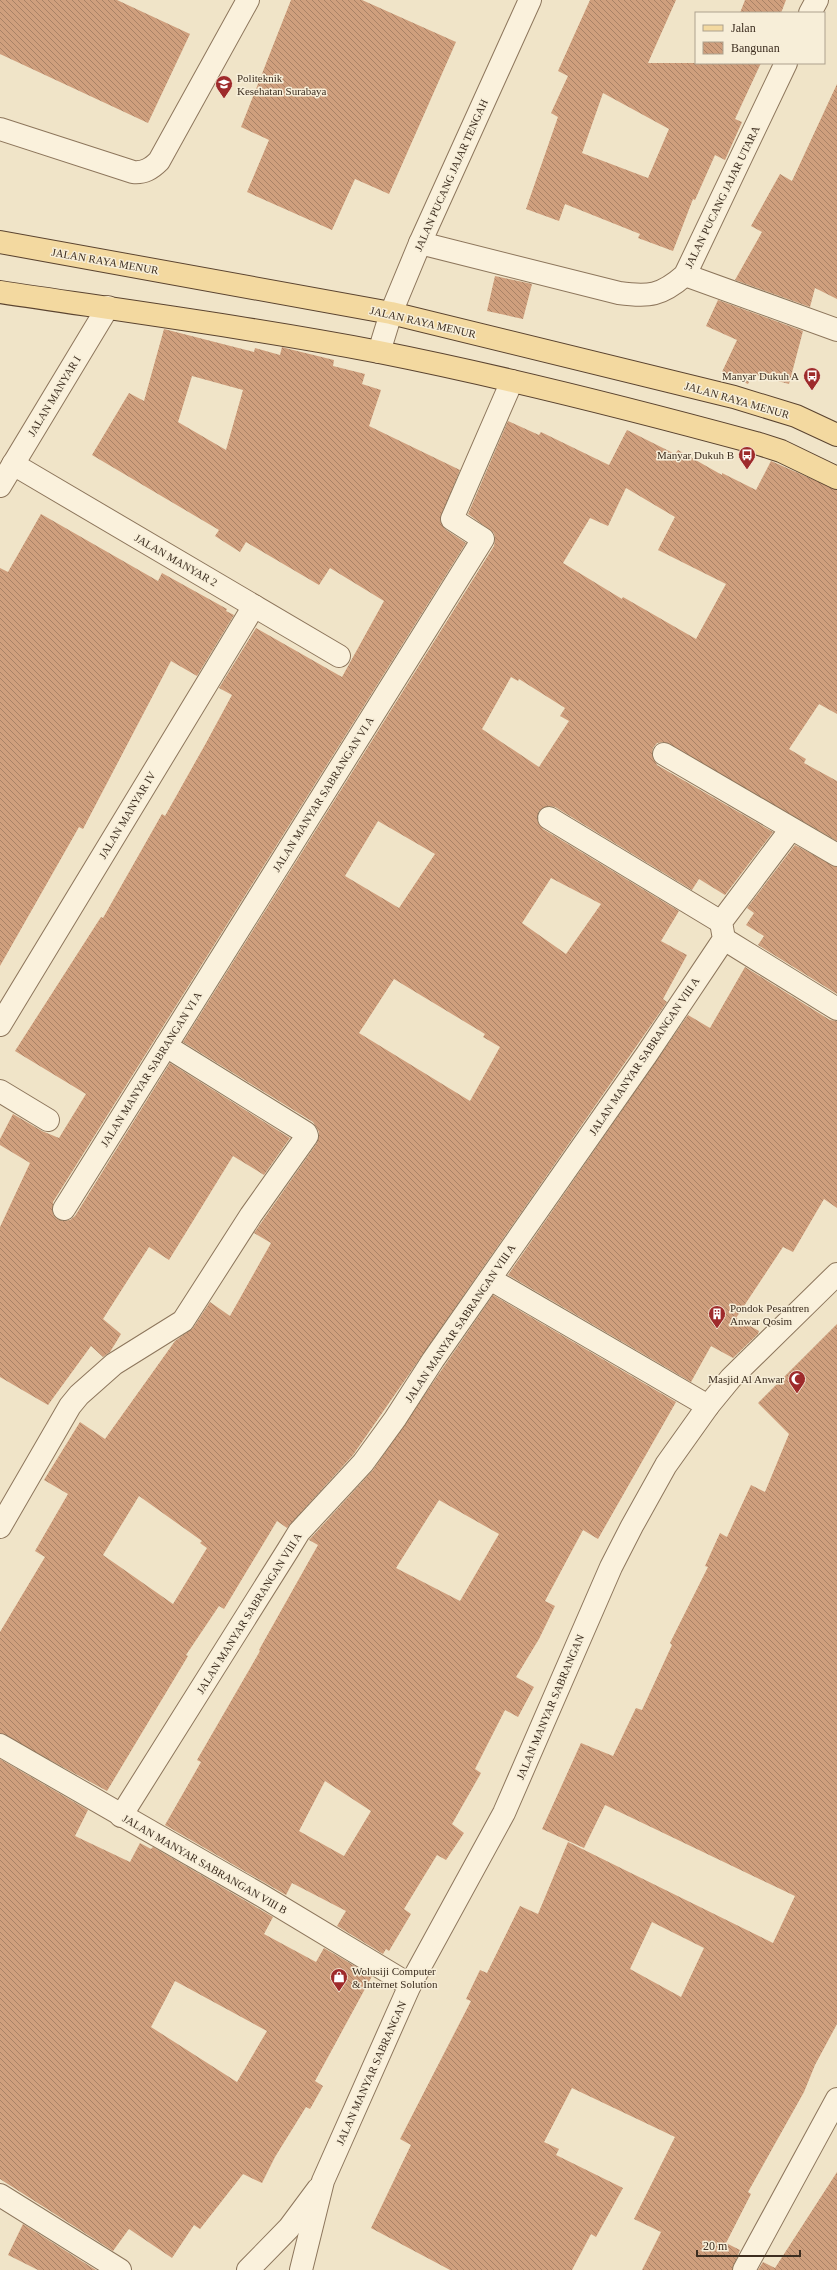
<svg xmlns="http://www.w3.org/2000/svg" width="837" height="2270" font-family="'Times New Roman',serif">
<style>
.building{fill:url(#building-back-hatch);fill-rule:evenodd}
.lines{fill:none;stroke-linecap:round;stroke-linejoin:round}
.minor-casing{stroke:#8d765c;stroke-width:24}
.major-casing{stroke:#5b4430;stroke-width:24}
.minor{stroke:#faf1dc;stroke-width:22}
.major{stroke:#f3d9a0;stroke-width:22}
.labels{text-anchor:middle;stroke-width:3;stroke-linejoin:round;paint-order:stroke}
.poi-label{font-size:11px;fill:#3d2e20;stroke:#f7eed8;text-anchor:start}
.street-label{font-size:11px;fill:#3d2e20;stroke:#f7eed8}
</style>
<defs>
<pattern id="building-back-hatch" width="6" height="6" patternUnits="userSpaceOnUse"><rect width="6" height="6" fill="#cf9f7d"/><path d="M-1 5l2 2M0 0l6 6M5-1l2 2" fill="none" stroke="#a98266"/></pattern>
</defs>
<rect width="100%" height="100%" fill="#f0e4c8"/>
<g class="building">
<path d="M0,0H117L190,34L148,123L0,54Z"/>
<path d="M291,0H362L456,42L389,194L355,179L332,230L247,192L269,140L241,127Z"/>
<path d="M590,0H676L648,63H761L735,119L742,122L725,160L715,155L695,200L693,199L673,251L638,238L640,234L565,204L559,221L526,209L558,117L551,113L568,76L558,71ZM603,93L669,129L648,178L582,153Z"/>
<path d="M745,0H786L781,13H740Z"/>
<path d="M837,84V299L815,288L810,307L735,280L762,232L751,226L780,174L792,181Z"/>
<path d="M495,276L532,284L523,319L487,311Z"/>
<path d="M718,300L803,331L789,384L752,374L748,384L722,372L737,340L706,326Z"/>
<path d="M164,329L254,352L255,348L280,355L282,347L289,349L334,360L333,366L365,374L362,384L381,390L369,426L460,470L440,520L445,529L466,543L53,1202V1214L57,1219L63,1221L70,1220L75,1216L170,1063L290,1138L264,1175L233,1156L169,1260L149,1247L103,1319L121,1334L110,1352L103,1357L91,1346L48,1405L0,1377V1227L30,1163L0,1145V1139L13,1114L42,1131L59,1138L86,1094L15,1051L101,917L103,918L162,814L165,816L206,743L232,695L219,688L256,628L342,677L384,601L330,568L319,585L246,542L240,552L215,536L219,530L92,455L129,393L144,401ZM192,376L243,390L226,450L178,422Z"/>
<path d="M508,421L539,435L541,432L609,465L627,430L675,454L678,450L722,475V473L756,490L771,461L837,490V714L819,704L789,749L806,759L804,763L837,781V841L664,742L657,743L653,748L652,754L657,765L773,832L725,895L699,879L692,890L555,807L549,806L539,811L537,818L543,829L679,911L661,941L687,955L663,999L667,1002L353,1455L287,1528L277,1521L224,1609L219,1606L186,1655L188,1656L107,1791L0,1733V1632L45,1557L35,1551L68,1494L44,1480L80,1422L105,1439L175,1341L193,1328L210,1302L230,1316L271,1243L254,1233L317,1143L319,1132L313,1122L183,1042L494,546L495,539L494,533L468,514ZM626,488L675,517L658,550L726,584L696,639L623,597L622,599L563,563L590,518L608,526ZM511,677L518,681L519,679L565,708L560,716L569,721L539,767L482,729ZM378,821L435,854L399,908L345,876ZM551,878L601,904L566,954L522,923ZM394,979L485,1034L483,1037L500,1047L470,1101L359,1033ZM139,1496L202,1541L200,1543L207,1548L173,1604L103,1555Z"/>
<path d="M41,514L158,581L162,573L227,609L226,611L234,615L197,676L171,661L83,829L79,827L0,966V568L8,572Z"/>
<path d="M795,845L837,867V994L758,945L764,936L746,925L754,913L747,908Z"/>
<path d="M745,967L830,1020L837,1021V1208L824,1199L793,1252L783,1247L736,1318L759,1331L758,1334L733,1358L711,1346L691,1382L508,1275L688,1015L710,1028Z"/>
<path d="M493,1295L676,1402L598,1539L583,1530L545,1601L555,1606L539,1639L516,1677L534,1687L518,1717L505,1710L475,1769L481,1773L452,1824L464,1833L446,1860L437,1855L404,1909L411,1914L389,1951L386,1949L383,1954L337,1926L346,1911L292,1883L286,1895L165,1825L201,1762L197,1760L260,1651L259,1650L318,1545L309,1540L373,1470ZM439,1500L499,1534L460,1601L396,1568ZM325,1781L371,1811L344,1856L299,1831Z"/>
<path d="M837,1324V2024L815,2065L804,2092L748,2192L751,2194L726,2243L740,2250L732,2270H642L661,2232L634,2219L675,2137L572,2088L544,2142L559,2149L556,2155L623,2188L596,2237L591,2234L572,2270H450L371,2228L411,2145L400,2139L471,2001L466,1999L480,1970L487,1973L520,1906L538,1914L568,1842L773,1943L795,1896L605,1805L584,1848L542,1829L581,1743L613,1756L636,1708L642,1710L672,1645L670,1643L708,1567L705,1566L720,1533L727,1537L751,1485L765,1492L789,1434L758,1403ZM652,1922L704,1948L681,1997L630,1969Z"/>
<path d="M0,1759L88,1810L75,1836L130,1862L140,1843L151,1849L153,1847L273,1917L264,1934L316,1962L324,1948L372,1976L315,2081L323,2086L310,2109L306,2107L275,2157L262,2183L243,2174L200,2229L194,2225L172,2258L129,2229L113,2251L0,2179ZM175,1981L267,2031L237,2082L151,2027Z"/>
<path d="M837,2172V2270H758L763,2262L775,2268Z"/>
<path d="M23,2224L96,2270H38L8,2255Z"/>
</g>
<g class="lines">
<defs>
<g id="minor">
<path d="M810,13L817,0"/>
<path d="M0,129L133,172C144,173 151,169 159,161L248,0"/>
<path d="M420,243L619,293C649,297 661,296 685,275L786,63"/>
<path d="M685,275L837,330"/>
<path d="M379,352L391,313L420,243L530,0"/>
<path d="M13,464L339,656"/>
<path d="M0,486L108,307"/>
<path d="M664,754L837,855"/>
<path d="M549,818L721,922"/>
<path d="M724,939L837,1009"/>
<path d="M0,1025L254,606"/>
<path d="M0,1091L48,1120"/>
<path d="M64,1209L483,539L452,519L512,381"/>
<path d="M490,1279L708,1406"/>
<path d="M0,1527L70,1406L79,1395L114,1364L183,1321L251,1215L307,1136L306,1133L166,1046"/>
<path d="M0,1745L259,1894L410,1985"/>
<path d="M121,1816L288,1550L299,1532L363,1463L395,1419L433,1360L647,1054L724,939L721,922L791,829"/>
<path d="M0,2195L120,2270"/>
<path d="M248,2270L289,2228L318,2189"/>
<path d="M301,2270L323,2181L410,1985L504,1813L611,1567L632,1526L666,1465L708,1406L731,1378L837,1274"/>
<path d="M744,2270L837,2099"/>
</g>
<g id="major">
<path d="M0,242L391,313L734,397L796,416L837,435"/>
<path d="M0,292C126,311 253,328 379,352C505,377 631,409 756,443L781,451L837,478"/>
</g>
</defs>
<use href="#minor" class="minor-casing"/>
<use href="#major" class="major-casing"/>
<use href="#minor" class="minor"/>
<use href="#major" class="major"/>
</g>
<defs>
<symbol id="university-pin" viewBox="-11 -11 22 30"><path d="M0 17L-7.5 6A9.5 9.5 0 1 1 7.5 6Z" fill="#9e2a2b" stroke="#f7eed8"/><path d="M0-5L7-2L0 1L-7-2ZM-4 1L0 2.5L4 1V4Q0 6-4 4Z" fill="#fff"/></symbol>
<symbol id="bus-pin" viewBox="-11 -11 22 30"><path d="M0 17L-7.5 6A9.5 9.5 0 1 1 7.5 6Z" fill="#9e2a2b" stroke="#f7eed8"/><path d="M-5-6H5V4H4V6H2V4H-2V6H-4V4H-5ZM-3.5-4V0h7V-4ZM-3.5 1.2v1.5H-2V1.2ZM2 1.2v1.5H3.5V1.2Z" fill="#fff"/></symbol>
<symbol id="building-pin" viewBox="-11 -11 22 30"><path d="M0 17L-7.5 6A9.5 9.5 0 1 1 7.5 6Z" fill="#9e2a2b" stroke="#f7eed8"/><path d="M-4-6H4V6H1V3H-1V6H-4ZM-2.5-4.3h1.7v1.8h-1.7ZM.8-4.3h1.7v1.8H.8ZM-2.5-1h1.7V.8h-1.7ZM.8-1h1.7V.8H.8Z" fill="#fff"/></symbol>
<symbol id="mosque-pin" viewBox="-11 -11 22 30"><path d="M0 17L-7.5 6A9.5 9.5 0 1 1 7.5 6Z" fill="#9e2a2b" stroke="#f7eed8"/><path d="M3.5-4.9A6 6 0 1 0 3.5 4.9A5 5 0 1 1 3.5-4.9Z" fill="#fff"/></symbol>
<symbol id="shop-pin" viewBox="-11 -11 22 30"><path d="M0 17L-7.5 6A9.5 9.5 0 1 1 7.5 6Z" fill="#9e2a2b" stroke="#f7eed8"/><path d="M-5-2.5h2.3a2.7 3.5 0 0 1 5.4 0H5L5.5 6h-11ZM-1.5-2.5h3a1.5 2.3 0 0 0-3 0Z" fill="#fff"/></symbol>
</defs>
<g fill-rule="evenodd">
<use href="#university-pin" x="214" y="74" width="20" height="27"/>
<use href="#bus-pin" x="802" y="366" width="20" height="27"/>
<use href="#bus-pin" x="737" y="445" width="20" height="27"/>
<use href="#building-pin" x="707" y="1304" width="20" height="27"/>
<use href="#mosque-pin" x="787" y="1369" width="20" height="27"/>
<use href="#shop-pin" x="329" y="1967" width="20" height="27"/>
</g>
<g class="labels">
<g class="poi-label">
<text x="237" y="82">Politeknik<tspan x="237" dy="13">Kesehatan Surabaya</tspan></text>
<text x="799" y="380" text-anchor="end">Manyar Dukuh A</text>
<text x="734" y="459" text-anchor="end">Manyar Dukuh B</text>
<text x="730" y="1312">Pondok Pesantren<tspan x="730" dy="13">Anwar Qosim</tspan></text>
<text x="784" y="1383" text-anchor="end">Masjid Al Anwar</text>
<text x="352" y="1975">Wolusiji Computer<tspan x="352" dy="13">&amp; Internet Solution</tspan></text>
</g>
<g class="street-label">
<text transform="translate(451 175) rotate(-66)" y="4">JALAN PUCANG JAJAR TENGAH</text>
<text transform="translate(722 197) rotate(-64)" y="4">JALAN PUCANG JAJAR UTARA</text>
<text transform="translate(105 261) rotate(10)" y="4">JALAN RAYA MENUR</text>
<text transform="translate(423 322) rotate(13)" y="4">JALAN RAYA MENUR</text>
<text transform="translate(54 396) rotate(-59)" y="4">JALAN MANYAR I</text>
<text transform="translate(737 400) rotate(16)" y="4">JALAN RAYA MENUR</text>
<text transform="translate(176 560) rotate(30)" y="4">JALAN MANYAR 2</text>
<text transform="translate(323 794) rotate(-58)" y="4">JALAN MANYAR SABRANGAN VI A</text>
<text transform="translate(127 815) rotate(-59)" y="4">JALAN MANYAR IV</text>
<text transform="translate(644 1056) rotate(-56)" y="4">JALAN MANYAR SABRANGAN VIII A</text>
<text transform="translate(151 1069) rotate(-58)" y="4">JALAN MANYAR SABRANGAN VI A</text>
<text transform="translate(460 1323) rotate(-56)" y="4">JALAN MANYAR SABRANGAN VIII A</text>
<text transform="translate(249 1613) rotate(-58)" y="4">JALAN MANYAR SABRANGAN VIII A</text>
<text transform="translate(550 1707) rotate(-67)" y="4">JALAN MANYAR SABRANGAN</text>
<text transform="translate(205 1864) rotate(30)" y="4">JALAN MANYAR SABRANGAN VIII B</text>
<text transform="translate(371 2073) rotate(-66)" y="4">JALAN MANYAR SABRANGAN</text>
</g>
</g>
<rect x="695" y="12" width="130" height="52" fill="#f7eed8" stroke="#ada18e"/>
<rect x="703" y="25" width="20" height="6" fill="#f3d9a0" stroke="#ada18e"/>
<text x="731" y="32" font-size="12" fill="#3d2e20">Jalan</text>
<rect x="703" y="42" width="20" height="12" fill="url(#building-back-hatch)" stroke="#ada18e"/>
<text x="731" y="52" font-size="12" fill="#3d2e20">Bangunan</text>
<path d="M697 2250v6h103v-6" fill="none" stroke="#3d2e20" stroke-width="2"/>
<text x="703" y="2250" font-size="12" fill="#3d2e20" stroke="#f7eed8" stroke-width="3" paint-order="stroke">20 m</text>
</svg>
